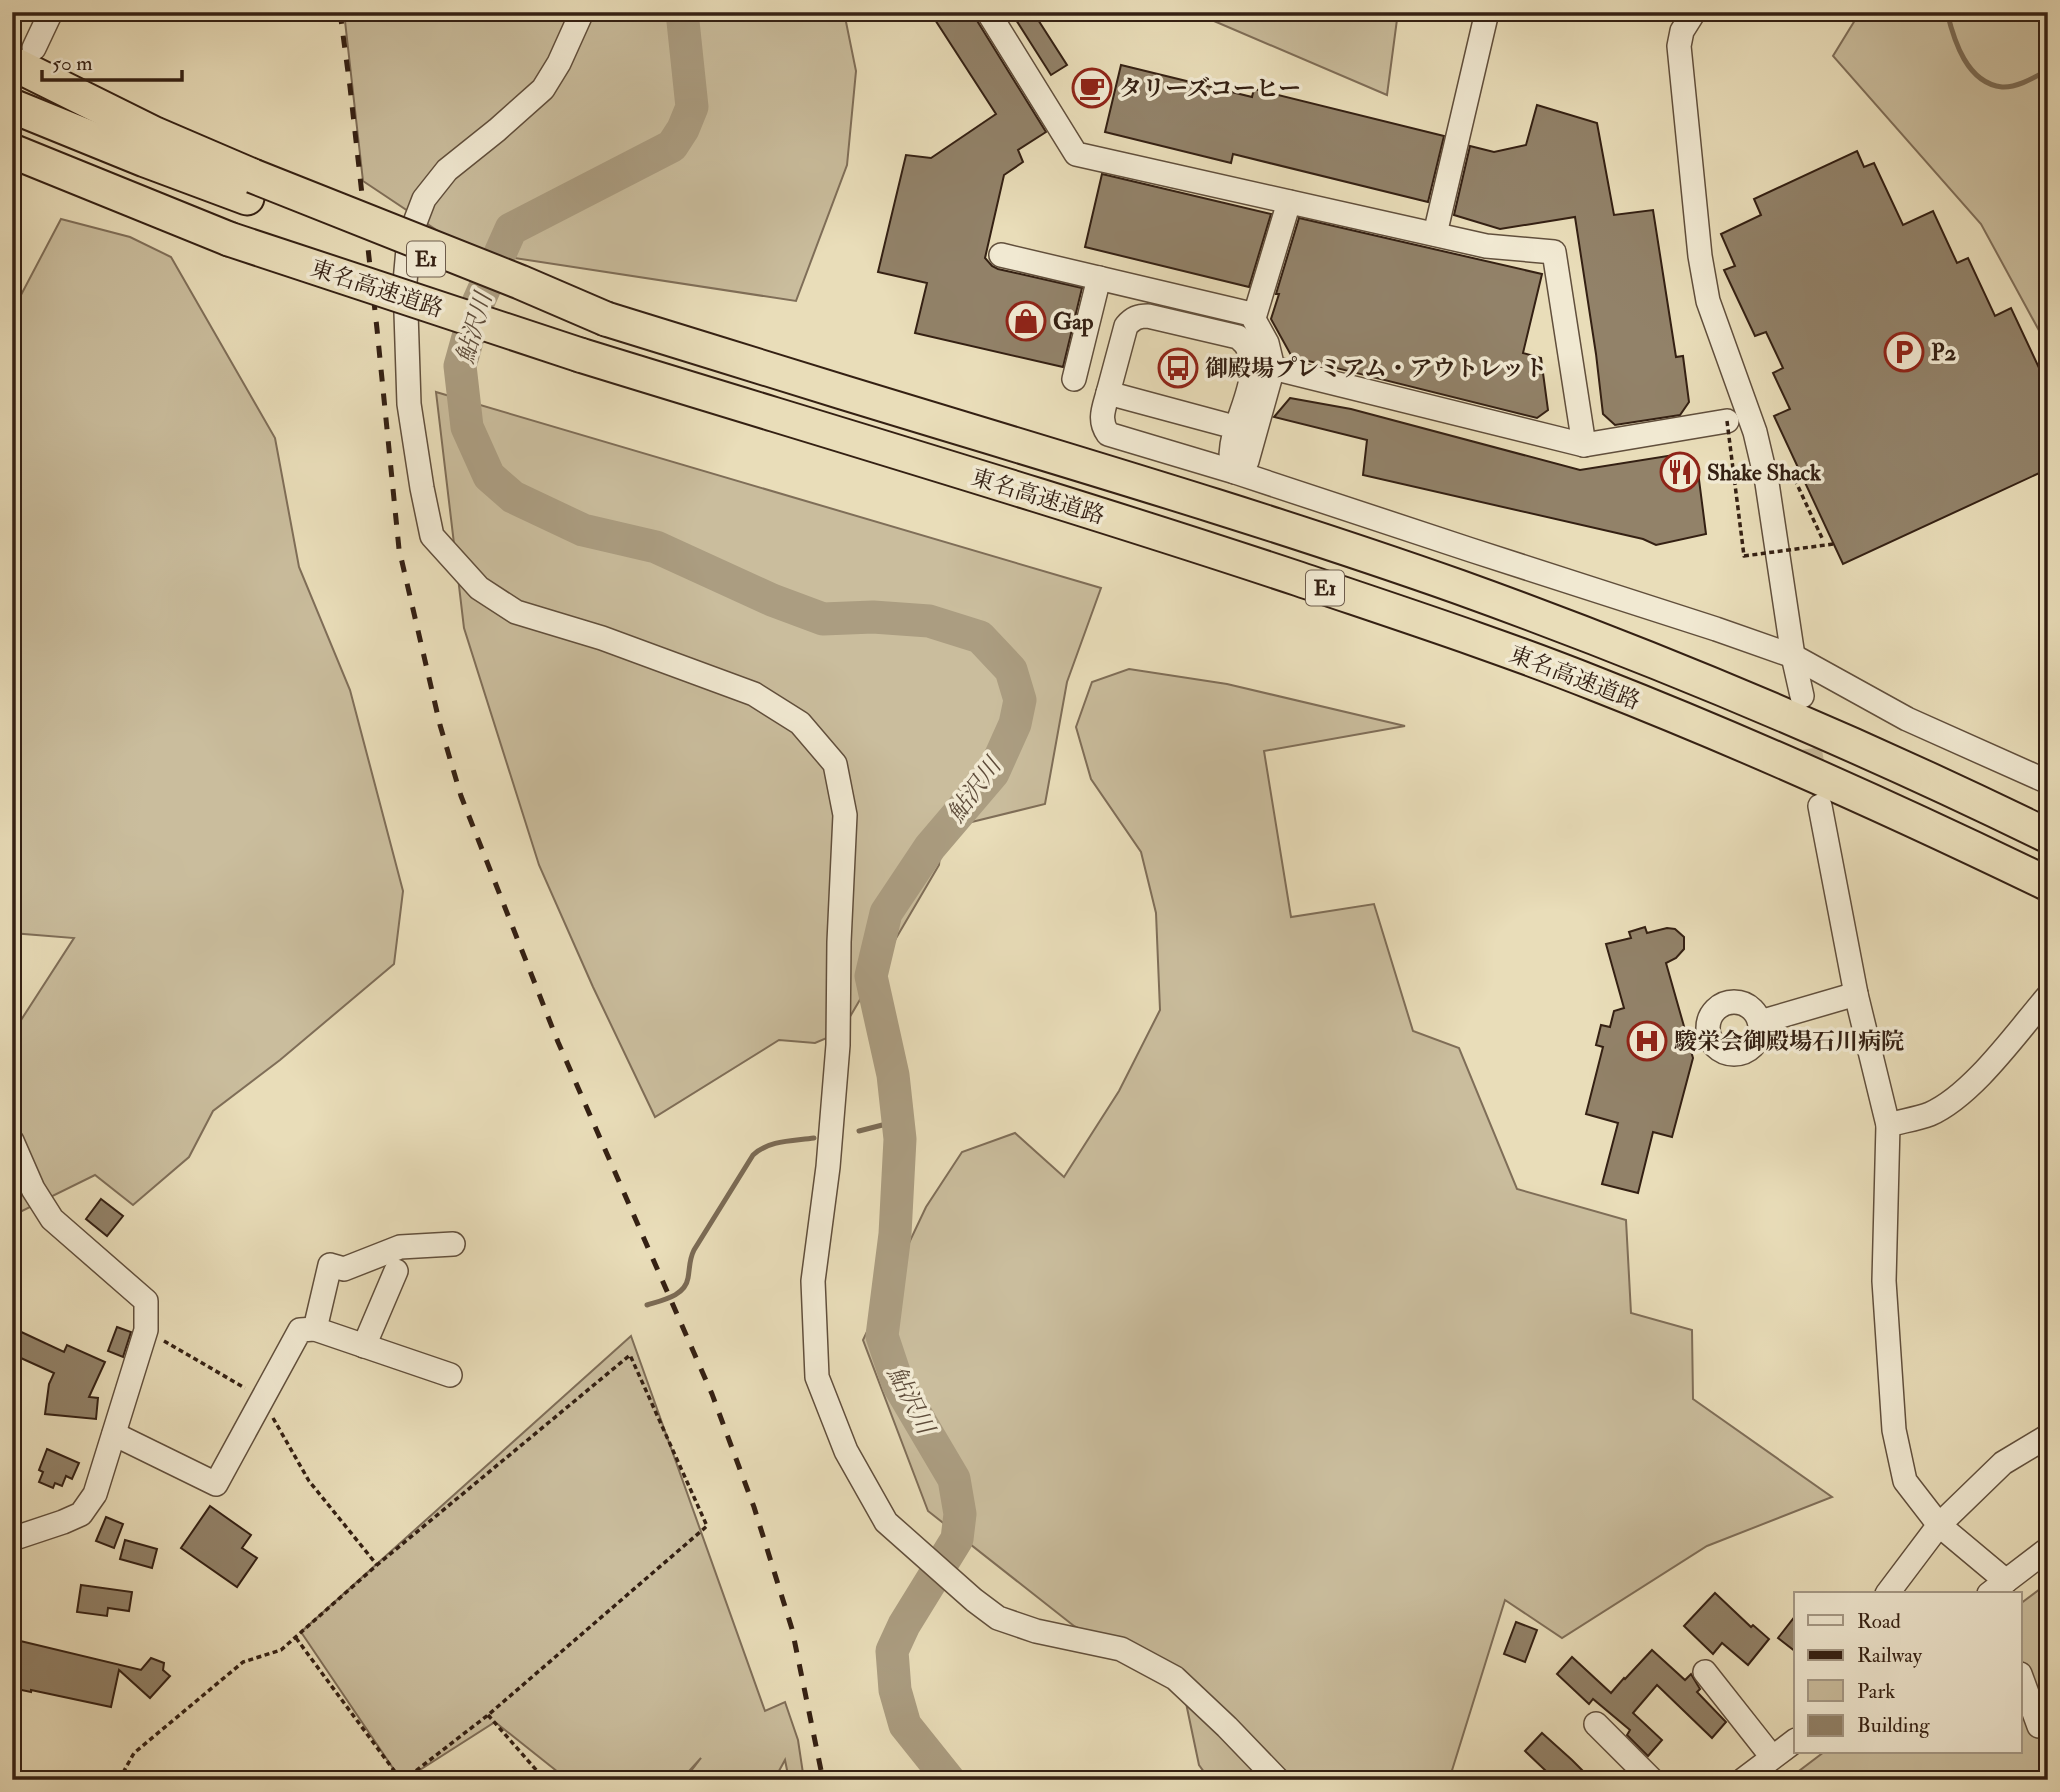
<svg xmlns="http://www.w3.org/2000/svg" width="2060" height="1792" font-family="'IM FELL Double Pica','Noto Serif JP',serif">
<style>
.green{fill:#cabd9d;stroke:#7f6e58;stroke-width:2}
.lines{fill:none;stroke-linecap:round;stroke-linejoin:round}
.stream{stroke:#7b6b55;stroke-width:5}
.river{stroke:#ab9d81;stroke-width:33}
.building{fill:#928269;stroke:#342013;stroke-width:2}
.minor-tunnel{stroke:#c5b798;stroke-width:23;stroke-dasharray:23 11;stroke-linecap:butt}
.minor-casing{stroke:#614f3c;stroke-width:26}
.highway-casing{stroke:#342013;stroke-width:37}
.path{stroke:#342013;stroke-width:3.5;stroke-dasharray:5 3.5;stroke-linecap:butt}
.minor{stroke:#f1e9d2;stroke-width:23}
.highway{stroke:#e9ddb9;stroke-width:33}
.rail{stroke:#342013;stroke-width:5;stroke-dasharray:12 12;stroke-linecap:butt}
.highway-bridge-casing{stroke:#342013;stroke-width:37;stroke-linecap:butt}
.path-bridge{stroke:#342013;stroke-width:3.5;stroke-dasharray:5 3.5;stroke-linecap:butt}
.highway-bridge{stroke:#e9ddb9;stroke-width:33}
.labels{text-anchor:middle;stroke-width:7;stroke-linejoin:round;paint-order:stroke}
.shield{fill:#f1e9d2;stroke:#6d5c4c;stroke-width:2}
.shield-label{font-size:21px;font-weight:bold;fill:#342013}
.poi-label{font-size:23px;font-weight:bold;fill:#342013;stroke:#f1e9d2;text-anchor:start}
.street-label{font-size:23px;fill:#342013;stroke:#f1e9d2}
.water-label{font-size:24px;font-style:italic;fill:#5e4c3a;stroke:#f1e9d2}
</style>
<rect width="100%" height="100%" fill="#e9ddb9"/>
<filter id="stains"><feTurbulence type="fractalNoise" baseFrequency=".00286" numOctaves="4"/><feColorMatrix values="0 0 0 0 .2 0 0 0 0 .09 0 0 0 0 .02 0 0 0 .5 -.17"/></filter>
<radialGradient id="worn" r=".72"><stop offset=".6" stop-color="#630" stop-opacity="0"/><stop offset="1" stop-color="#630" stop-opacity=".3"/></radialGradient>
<g class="green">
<path d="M344,12H844L856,71L847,165L796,301L468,251L363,181Z"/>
<path d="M1193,12H1398L1387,95Z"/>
<path d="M1860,12H2048V347L1981,224L1833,56Z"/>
<path d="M61,219L130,237L171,257L275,438L299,567L350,690L403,891L394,964L280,1060L213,1111L189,1157L133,1205L95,1175L12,1216V1034L74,938L12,933V312Z"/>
<path d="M436,392L1101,588L1067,682L1045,804L943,829L939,865L841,1032L815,1043L779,1040L655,1117L593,987L539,865L464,628Z"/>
<path d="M1129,669L1227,684L1405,726L1264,751L1291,917L1374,904L1413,1031L1459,1048L1517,1189L1626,1220L1631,1313L1692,1330L1693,1399L1832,1497L1707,1546L1562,1638L1505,1600L1449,1780H1210L1199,1765L1182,1684L1074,1626L928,1511L863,1340L926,1207L962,1152L1015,1133L1064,1177L1119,1091L1160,1010L1156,913L1141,852L1091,779L1076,727L1092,682Z"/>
<path d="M631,1336L765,1711L785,1702L798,1740L804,1780H789L785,1760L774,1780H684L701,1758L681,1780H568L495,1722L404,1780H401L301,1632Z"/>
<path d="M2048,1583V1780H1787L1824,1752H2020V1604Z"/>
</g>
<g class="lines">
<g class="stream">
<path d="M1947,12C1954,41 1967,83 2002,87C2017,88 2035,77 2048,70"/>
<path d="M859,1131L898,1121"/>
<path d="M647,1305C663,1300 685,1296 688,1278C690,1267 689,1260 694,1250L753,1155C769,1140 793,1141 814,1138"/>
</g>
<path class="river" d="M682,12L692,107L683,129L672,146L511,229L477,305L460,366L467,427L489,476L513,497L583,530L656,547L772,600L823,619L873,617L929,621L980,637L1011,670L1020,700L1015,724L993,773L930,847L886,913L871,976L893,1075L900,1139L895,1234L882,1336L898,1384L954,1479L960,1514L957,1539L904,1625L892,1651L895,1690L905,1725L949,1780"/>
</g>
<g class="building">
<path d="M930,12H974L976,19L1046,132L1018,150L1023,162L1004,175L985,258L992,266L998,269L1082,288L1063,367L915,333L927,283L878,272L906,155L931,158L996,114Z"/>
<path d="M1011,12H1033L1067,65L1051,75Z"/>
<path d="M1121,65L1252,97L1254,89L1444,136L1428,202L1233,154L1231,163L1105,132Z"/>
<path d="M1537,105L1597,123L1614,215L1653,210L1676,357L1683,356L1689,402L1680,415L1615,425L1603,414L1596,354L1575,217L1500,229L1454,215L1470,146L1494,152L1526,145Z"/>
<path d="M1857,151L1864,167L1874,163L1903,225L1933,211L1957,263L1968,258L1995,316L2011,308L2048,387V469L1843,564L1774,416L1790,409L1773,373L1783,368L1766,332L1755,336L1724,270L1735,266L1721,234L1761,215L1754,199Z"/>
<path d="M1102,174L1271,214L1249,287L1085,247Z"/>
<path d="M1299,218L1542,274L1523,353L1541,358L1548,410L1537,418L1292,357L1271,319L1279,294H1276Z"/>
<path d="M1290,398L1351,409L1580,470L1680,454L1697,464L1706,534L1656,545L1643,539L1363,475L1367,440L1274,417Z"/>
<path d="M1645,927L1647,933L1667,928L1675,929L1684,937V949L1676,958L1666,963L1693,1058L1672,1137L1653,1132L1638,1193L1602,1184L1618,1123L1586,1114L1603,1047L1596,1045L1601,1025L1610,1027L1614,1011L1624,1008L1606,944L1631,938L1629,932Z"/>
<path d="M101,1199L123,1216L107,1236L86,1219Z"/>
<path d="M117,1327L131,1332L123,1357L108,1351Z"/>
<path d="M17,1330L64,1352L67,1345L105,1362L89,1397L98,1398L96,1419L45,1414L49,1384L54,1373L12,1354V1340Z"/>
<path d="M47,1449L79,1463L72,1479L66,1476L62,1486L55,1483L53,1488L39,1482L43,1472L39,1470Z"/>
<path d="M210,1506L251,1535L242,1548L257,1558L237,1587L181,1548Z"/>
<path d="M106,1517L123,1524L114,1548L96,1541Z"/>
<path d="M125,1540L157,1549L152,1568L120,1559Z"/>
<path d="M81,1585L132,1592L129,1611L108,1608L107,1616L77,1612Z"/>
<path d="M1715,1593L1751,1627L1753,1625L1769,1639L1748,1665L1722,1643L1713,1654L1684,1626Z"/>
<path d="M1796,1615V1652L1778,1638Z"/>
<path d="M1516,1622L1537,1630L1525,1662L1504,1654Z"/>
<path d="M12,1639L141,1670L151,1658L164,1663L163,1670L170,1676L150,1698L119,1670L111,1707L31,1690V1692L12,1688Z"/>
<path d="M1652,1650L1685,1680L1691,1674L1700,1689L1697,1692L1726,1722L1712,1738L1657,1685L1633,1713L1662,1740L1648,1756L1627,1735L1630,1730L1593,1699L1589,1704L1557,1674L1572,1657L1611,1693L1624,1678L1625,1679Z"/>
<path d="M1542,1733L1572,1760L1592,1780H1557L1547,1772L1525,1751Z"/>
</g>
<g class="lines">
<path class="minor-tunnel" d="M1805,715L1816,785"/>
<defs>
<g id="minor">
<path d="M582,12L559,63L543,89L497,130L447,170L424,199L409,238L405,282L409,404L422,488L432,536L479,588L516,612L602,638L754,694L800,723L835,764L845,815L839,942L838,1045L828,1167L813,1281L817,1377L846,1451L886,1522L974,1600L998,1618L1036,1631L1121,1649L1175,1678L1227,1727L1278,1780"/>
<path d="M988,12L1076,154L1486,246L1554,252L1584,445"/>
<path d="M1694,12L1682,31L1679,46L1700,256L1708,301L1755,432L1767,483L1793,656L1802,696"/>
<path d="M34,48L51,12"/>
<path d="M1435,234L1487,12"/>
<path d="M1001,255L1251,314L1267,343L1273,368L1584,445L1727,421"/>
<path d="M1254,318L1289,202"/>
<path d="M1074,379L1099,278"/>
<path d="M1108,393C1104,408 1098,420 1108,434L1235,472L1471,550L1716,629L1793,656L1907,719L2048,782"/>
<path d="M1247,461L1273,368"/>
<path d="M1235,472C1215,436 1280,368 1238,337L1148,316C1138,316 1133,318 1126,326L1108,393L1238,428"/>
<path d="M1820,806L1856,994L1888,1125L1884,1281L1894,1430L1905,1481L1939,1525L2006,1581"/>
<circle cx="1734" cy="1028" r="26"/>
<path d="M1760,1022L1856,994"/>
<path d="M1888,1125C1902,1121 1917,1119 1930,1114C1973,1095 2017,1032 2048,996"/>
<path d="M12,1141L33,1189L52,1219L146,1301V1330L95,1494L81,1514L63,1522L12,1539"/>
<path d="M315,1329L330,1265L344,1269L400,1247L453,1244"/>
<path d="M364,1346L396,1271"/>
<path d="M114,1434L216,1484L300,1330L315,1329L450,1375"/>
<path d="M1887,1594L1939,1525L2003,1463L2048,1436"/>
<path d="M1989,1594L2048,1549"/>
<path d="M1705,1672L1772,1757"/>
<path d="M2020,1674L2039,1726"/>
<path d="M1596,1724L1652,1780"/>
<path d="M1743,1780L1796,1740"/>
</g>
<g id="highway">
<path d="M12,63L155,134L253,176"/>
<path d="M12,106L145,160L247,198"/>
<path d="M12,151L229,239"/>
<path d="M606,319C685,343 763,368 842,392C1048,455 1255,515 1459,587C1659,659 1856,742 2048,836"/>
<path d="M580,355C820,429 1061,500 1299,579C1399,613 1498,645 1596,684C1749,744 1899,812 2048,884"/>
</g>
</defs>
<use href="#minor" class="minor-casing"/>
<use href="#highway" class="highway-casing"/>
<g class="path">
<path d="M1786,482L1795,480L1822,538"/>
<path d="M164,1341L245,1388"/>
<path d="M273,1418L309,1481L377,1565"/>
<path d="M296,1638L401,1780"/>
<path d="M488,1715L545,1780"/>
<path d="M119,1780L134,1753L243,1662L281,1650L377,1565L630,1355L707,1526L488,1715L404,1780"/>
</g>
<use href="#minor" class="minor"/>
<use href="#highway" class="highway"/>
<path class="rail" d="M340,12L350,87L377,329L399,549L440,725L461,796L558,1042L712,1394L754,1507L792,1629L823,1780"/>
<defs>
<g id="highway-bridge">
<path d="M253,176L520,282L606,319"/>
<path d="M229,239L580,355"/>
</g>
</defs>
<use href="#highway-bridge" class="highway-bridge-casing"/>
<path class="path-bridge" d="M1727,421L1744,556L1833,544"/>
<use href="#highway-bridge" class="highway-bridge"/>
</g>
<defs>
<symbol id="cafe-ring" viewBox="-11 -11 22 22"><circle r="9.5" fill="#f1e9d2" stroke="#8f2418" stroke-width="1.5"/><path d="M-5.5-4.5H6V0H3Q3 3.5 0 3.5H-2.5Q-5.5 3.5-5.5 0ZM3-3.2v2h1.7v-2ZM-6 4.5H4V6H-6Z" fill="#8f2418"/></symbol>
<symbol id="shop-ring" viewBox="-11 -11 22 22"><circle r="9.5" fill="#f1e9d2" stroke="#8f2418" stroke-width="1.5"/><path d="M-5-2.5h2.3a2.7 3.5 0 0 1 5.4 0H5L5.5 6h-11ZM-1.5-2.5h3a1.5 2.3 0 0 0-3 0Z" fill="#8f2418"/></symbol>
<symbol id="parking-ring" viewBox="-11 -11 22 22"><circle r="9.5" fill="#f1e9d2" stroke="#8f2418" stroke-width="1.5"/><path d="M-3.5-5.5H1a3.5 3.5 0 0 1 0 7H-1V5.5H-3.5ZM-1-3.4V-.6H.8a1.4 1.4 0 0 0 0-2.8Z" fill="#8f2418"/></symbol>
<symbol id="bus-ring" viewBox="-11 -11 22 22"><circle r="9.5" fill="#f1e9d2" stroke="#8f2418" stroke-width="1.5"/><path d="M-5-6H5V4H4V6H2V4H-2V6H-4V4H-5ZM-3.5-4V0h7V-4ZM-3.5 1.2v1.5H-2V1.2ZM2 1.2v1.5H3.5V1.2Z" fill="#8f2418"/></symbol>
<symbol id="restaurant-ring" viewBox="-11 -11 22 22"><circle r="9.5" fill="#f1e9d2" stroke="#8f2418" stroke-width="1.5"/><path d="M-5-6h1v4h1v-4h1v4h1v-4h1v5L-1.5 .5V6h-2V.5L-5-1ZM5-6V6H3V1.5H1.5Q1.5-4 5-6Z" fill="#8f2418"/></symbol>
<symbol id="hospital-ring" viewBox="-11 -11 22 22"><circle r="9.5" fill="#f1e9d2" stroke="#8f2418" stroke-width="1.5"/><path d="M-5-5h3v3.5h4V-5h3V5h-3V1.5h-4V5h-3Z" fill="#8f2418"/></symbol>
</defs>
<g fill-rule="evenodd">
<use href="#cafe-ring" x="1070" y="66" width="44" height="44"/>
<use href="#shop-ring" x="1004" y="299" width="44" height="44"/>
<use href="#parking-ring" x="1882" y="330" width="44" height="44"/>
<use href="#bus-ring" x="1156" y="346" width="44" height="44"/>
<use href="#restaurant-ring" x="1658" y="450" width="44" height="44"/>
<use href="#hospital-ring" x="1625" y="1019" width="44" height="44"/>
</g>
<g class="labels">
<g class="shield">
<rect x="407" y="241.5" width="38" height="35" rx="5"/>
<rect x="1306" y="570.5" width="38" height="35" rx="5"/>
</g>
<g class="shield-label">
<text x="426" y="266">E1</text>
<text x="1325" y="595">E1</text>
</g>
<g class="poi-label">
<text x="1119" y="96">タリーズコーヒー</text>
<text x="1053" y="329">Gap</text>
<text x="1931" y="360">P2</text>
<text x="1205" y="376">御殿場プレミアム・アウトレット</text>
<text x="1707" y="480">Shake Shack</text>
<text x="1674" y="1049">駿栄会御殿場石川病院</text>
</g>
<g class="street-label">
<text transform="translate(377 288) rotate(18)" y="8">東名高速道路</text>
<text transform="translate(1038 496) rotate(17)" y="8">東名高速道路</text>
<text transform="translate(1575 677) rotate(21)" y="8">東名高速道路</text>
</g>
<g class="water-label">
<text transform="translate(474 328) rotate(-74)" y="8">鮎沢川</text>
<text transform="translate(974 790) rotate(-54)" y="8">鮎沢川</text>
<text transform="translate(911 1400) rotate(63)" y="8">鮎沢川</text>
</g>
</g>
<rect width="2060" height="1792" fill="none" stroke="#e9ddb9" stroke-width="42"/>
<rect x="14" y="14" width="2032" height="1764" fill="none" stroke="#342013" stroke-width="3.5"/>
<rect x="21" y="21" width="2018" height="1750" fill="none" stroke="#342013" stroke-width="2"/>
<rect x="1794" y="1592" width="228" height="161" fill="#f1e9d2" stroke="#a59986" stroke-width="2"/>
<rect x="1808" y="1615" width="35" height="10" fill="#f1e9d2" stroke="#a59986" stroke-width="2"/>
<text x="1857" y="1628" font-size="21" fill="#342013">Road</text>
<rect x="1808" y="1650" width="35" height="10" fill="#342013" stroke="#a59986" stroke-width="2"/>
<text x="1857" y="1662" font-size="21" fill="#342013">Railway</text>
<rect x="1808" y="1680" width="35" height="21" fill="#cabd9d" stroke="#a59986" stroke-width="2"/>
<text x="1857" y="1698" font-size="21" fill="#342013">Park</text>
<rect x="1808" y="1715" width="35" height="21" fill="#928269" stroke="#a59986" stroke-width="2"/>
<text x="1857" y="1732" font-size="21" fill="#342013">Building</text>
<path d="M42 70v10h140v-10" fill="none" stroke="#342013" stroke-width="3.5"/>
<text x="52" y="70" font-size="21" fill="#342013" stroke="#f1e9d2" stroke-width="5" paint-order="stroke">50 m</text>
<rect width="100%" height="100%" filter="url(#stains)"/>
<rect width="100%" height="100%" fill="url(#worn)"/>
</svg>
